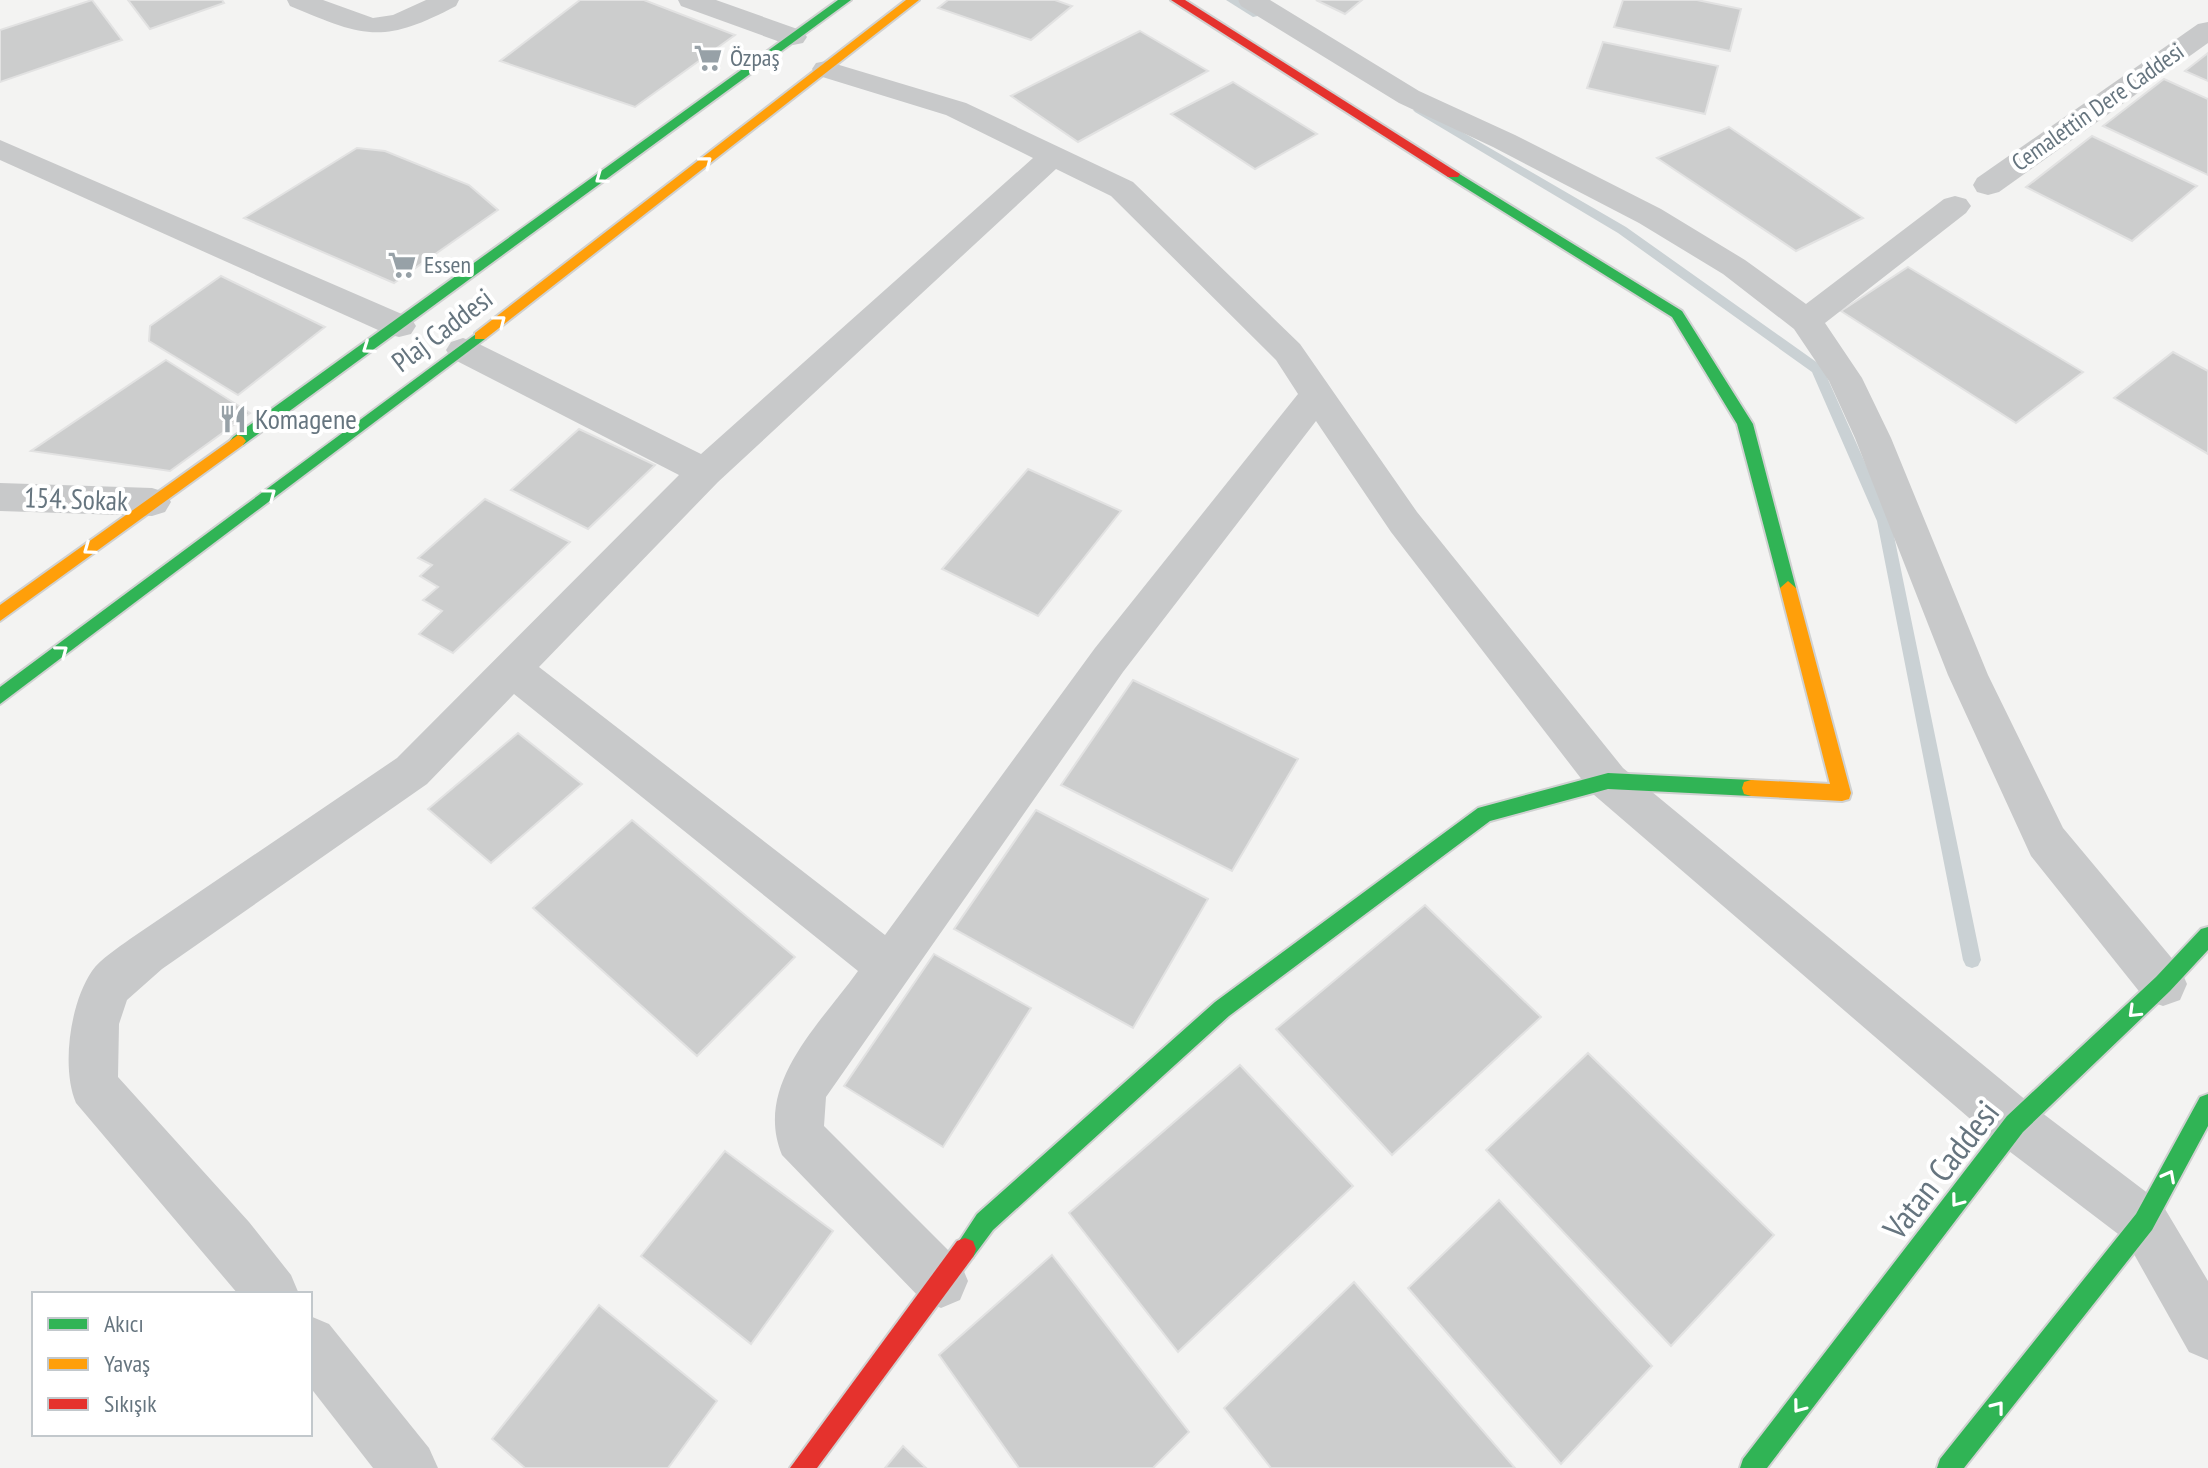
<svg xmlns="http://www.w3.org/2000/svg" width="2208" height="1468" font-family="'PT Sans Narrow',sans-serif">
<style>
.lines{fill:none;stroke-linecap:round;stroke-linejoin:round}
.stream{fill:#cad1d4;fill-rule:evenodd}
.building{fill:#cccdcd;stroke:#e2e2e2;stroke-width:2}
.fast-casing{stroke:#d0d1d1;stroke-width:4}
.slow-casing{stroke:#d0d1d1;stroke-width:4}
.jam-casing{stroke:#d0d1d1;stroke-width:4}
.street{fill:#c8c9ca;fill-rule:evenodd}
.fast{fill:#30b455;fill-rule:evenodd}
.slow{fill:#ff9f0a;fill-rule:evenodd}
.jam{fill:#e5322d;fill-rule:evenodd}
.oneway{stroke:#fff}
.labels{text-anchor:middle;stroke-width:8;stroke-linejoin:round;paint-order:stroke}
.far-poi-label{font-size:24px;fill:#66757f;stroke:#fff;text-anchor:start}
.far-street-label{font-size:24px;fill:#66757f;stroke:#fff}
.street-label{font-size:28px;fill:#66757f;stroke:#fff}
.poi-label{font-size:28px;fill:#66757f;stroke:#fff;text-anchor:start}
.near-street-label{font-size:34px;fill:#66757f;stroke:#fff}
</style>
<rect width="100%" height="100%" fill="#f3f3f2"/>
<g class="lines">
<g class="stream">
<path d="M1226,0H1238L1262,15L1253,17Z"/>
<path d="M1419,107L1626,227L1822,366L1891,521L1981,960L1978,966L1972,968L1966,966L1963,960L1877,521L1812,372L1618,233L1415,112L1413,110Z"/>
</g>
</g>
<g class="building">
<path d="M92,0L122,40L0,82V30Z"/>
<path d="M128,0H222L224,3L150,29Z"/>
<path d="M580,0H644L735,35L635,107L500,61Z"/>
<path d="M948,0H1055L1072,6L1031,40L938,8Z"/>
<path d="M1316,0H1362L1345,14Z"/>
<path d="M1623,0H1697L1741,9L1730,51L1614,27Z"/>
<path d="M1140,31L1208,71L1078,142L1011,96Z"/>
<path d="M1603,42L1718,66L1705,114L1587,88Z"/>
<path d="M2208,53V81L2185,71Z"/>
<path d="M2164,79L2208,99V175L2103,126Z"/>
<path d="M1233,82L1317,134L1255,169L1171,114Z"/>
<path d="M1729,127L1863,218L1796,251L1657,158Z"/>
<path d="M2092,136L2197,186L2132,241L2026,187Z"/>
<path d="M357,148L385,151L469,185L498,210L394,283L244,218Z"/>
<path d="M1908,267L2083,372L2016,423L1841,311Z"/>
<path d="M221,276L325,327L238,395L149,341L150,326Z"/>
<path d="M2173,352L2208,371V454L2114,398Z"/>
<path d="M166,360L250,413L170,471L31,451Z"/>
<path d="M579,429L655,465L588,529L511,490Z"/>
<path d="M1028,469L1121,511L1038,616L942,569Z"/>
<path d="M485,499L570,542L453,653L419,634L442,611L423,600L438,587L420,576L432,565L418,558Z"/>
<path d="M1133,680L1298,759L1232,871L1061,785Z"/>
<path d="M518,733L582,784L491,863L428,809Z"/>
<path d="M1036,810L1208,899L1133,1028L954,929Z"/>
<path d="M632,820L795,957L697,1056L533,908Z"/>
<path d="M1425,905L1541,1017L1392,1155L1276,1029Z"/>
<path d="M934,954L1031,1008L943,1147L844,1086Z"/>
<path d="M1588,1053L1774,1235L1671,1346L1486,1150Z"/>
<path d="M1240,1065L1353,1186L1178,1352L1069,1213Z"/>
<path d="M725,1151L833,1231L751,1344L641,1256Z"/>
<path d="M1499,1200L1652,1366L1561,1464L1408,1288Z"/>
<path d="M1052,1255L1189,1432L1153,1468H1019L939,1355Z"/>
<path d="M1354,1282L1515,1468H1271L1224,1408Z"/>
<path d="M599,1305L717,1401L668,1468H525L492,1439Z"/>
<path d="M903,1446L926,1468H885Z"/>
</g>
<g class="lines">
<defs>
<g id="fast">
<path d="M838,0H851L243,445H233L230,441L233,437Z"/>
<path d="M1453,170L1682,311L1753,424L1796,588L1794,593L1788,595L1780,588L1737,424L1672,317L1448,177L1446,174Z"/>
<path d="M480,331L485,333V339L0,704V687Z"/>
<path d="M1608,773L1751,780L1758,782L1760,788L1758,794L1751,796L1608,789L1490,821L1229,1016L993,1230L973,1257L965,1260L957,1257L954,1249L977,1214L1215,1002L1478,808Z"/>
<path d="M2208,927V950L2170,991L2023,1132L1767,1468H1740L1743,1459L2007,1116L2156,977L2201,929Z"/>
<path d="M2208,1094V1126L2152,1230L1964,1468H1937L1940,1459L2136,1214L2200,1097Z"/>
</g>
<g id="slow">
<path d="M906,0H919L485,339H475V333Z"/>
<path d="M238,435L243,437L246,441L243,445L0,621V605Z"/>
<path d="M1788,581L1796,588L1851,793L1849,799L1842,801L1751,796L1744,794L1742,788L1744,782L1751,780L1830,784L1780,588Z"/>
</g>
<g id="jam">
<path d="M1171,0H1185L1460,174L1458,177H1448Z"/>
<path d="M965,1238L973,1241L976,1249L973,1257L817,1468H790L957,1241Z"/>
</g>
</defs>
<use href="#fast" class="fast-casing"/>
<use href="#slow" class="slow-casing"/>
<use href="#jam" class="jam-casing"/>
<g class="street">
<path d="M287,0H323L373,18L393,15L426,0H459L456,6C382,45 364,37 290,6Z"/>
<path d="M678,0H716L803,31L807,37L803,43L793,45L783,43L681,6Z"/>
<path d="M1238,0H1270L1419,91L1515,135L1661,209L1745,260L1806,304L1944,199L1955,196L1966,199L1971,206L1966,213L1825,323L1862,378L1891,438L1988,675L2063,828L2180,968L2187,984L2180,1000L2163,1006L2146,1000L2031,856L1948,675L1855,438L1829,381L1794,329L1723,274L1639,223L1493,147L1399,103L1241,6Z"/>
<path d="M2208,22V43L1999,192L1988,195L1977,192L1973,185L1977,178L2198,24Z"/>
<path d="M826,61L966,103L1133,182L1300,344L1417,512L1623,768L2033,1106L2162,1204L2208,1281V1360L2189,1352L2126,1240L1997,1142L1593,794L1391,532L1316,421L1123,672L826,1097L824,1126L960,1262L968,1281L960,1300L941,1308L922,1300L782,1155C753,1085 820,1024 858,971L514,694L427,784L162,969L127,1000L119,1024L118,1077L249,1222L291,1275L299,1294H238L76,1103C61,1068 70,1003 92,971C100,959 118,948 130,939L397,758L679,475L451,358L446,350L451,342L463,338L475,342L701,454L1033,158L946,115L816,75L812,69L816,63ZM1056,169L1111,196L1276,360L1298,394L1095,648L885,935L539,667L718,482Z"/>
<path d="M0,140L411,318L416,326L411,334L399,337L387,334L0,160Z"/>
<path d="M0,483L152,488L165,492L171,502L165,512L152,516L0,511Z"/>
<path d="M310,1316L329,1324L429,1448L438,1468H373L310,1387Z"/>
</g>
<use href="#fast" class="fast"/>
<use href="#slow" class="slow"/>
<use href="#jam" class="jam"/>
</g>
<defs><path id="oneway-chevron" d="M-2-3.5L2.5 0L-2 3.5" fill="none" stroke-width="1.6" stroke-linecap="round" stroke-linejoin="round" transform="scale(2)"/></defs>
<g class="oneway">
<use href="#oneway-chevron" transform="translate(706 162) rotate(-38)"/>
<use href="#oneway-chevron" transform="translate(601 178) rotate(144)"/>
<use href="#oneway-chevron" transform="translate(500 321) rotate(-38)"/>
<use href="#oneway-chevron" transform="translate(368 348) rotate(145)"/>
<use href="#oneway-chevron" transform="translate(270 494) rotate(-37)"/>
<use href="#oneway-chevron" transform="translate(89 549) rotate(144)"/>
<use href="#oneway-chevron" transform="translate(62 651) rotate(-37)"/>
<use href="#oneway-chevron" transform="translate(2134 1012) rotate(136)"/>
<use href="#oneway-chevron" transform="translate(2169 1176) rotate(-62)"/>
<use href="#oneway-chevron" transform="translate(1957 1201) rotate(127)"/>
<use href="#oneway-chevron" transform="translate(1799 1407) rotate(127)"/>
<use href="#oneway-chevron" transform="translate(1998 1407) rotate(-52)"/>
</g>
<defs>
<symbol id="supermarket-bare" viewBox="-9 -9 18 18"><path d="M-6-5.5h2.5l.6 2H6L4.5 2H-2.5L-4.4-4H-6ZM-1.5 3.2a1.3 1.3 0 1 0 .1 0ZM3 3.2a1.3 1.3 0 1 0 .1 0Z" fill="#97a1a7" stroke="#fff" stroke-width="2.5" paint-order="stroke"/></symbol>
<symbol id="restaurant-bare" viewBox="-9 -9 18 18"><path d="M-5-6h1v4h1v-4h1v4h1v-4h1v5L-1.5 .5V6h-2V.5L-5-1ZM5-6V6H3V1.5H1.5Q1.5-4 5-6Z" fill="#97a1a7" stroke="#fff" stroke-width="2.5" paint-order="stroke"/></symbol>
</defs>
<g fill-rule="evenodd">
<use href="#supermarket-bare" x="688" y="38" width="40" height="40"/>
<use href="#supermarket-bare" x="382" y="245" width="40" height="40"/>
<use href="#restaurant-bare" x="213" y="399" width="40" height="40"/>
</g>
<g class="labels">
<g class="far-poi-label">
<text x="730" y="66">Özpaş</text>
<text x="424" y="273">Essen</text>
</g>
<g class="far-street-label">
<text transform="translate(2098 107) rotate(-35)" y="8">Cemalettin Dere Caddesi</text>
</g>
<g class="street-label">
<text transform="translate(442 330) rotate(-37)" y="10">Plaj Caddesi</text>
<text transform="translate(76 499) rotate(2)" y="10">154. Sokak</text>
</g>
<g class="poi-label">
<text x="255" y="429">Komagene</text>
</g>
<g class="near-street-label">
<text transform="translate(1941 1170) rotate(-52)" y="12">Vatan Caddesi</text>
</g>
</g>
<rect x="32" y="1292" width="280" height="144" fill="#ffffff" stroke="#c2c8cc" stroke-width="2"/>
<rect x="48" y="1318" width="40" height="12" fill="#30b455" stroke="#c2c8cc" stroke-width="2"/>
<text x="104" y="1332" font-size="24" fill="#66757f">Akıcı</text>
<rect x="48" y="1358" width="40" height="12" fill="#ff9f0a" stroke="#c2c8cc" stroke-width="2"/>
<text x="104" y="1372" font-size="24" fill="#66757f">Yavaş</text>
<rect x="48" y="1398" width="40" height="12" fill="#e5322d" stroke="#c2c8cc" stroke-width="2"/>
<text x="104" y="1412" font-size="24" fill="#66757f">Sıkışık</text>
</svg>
